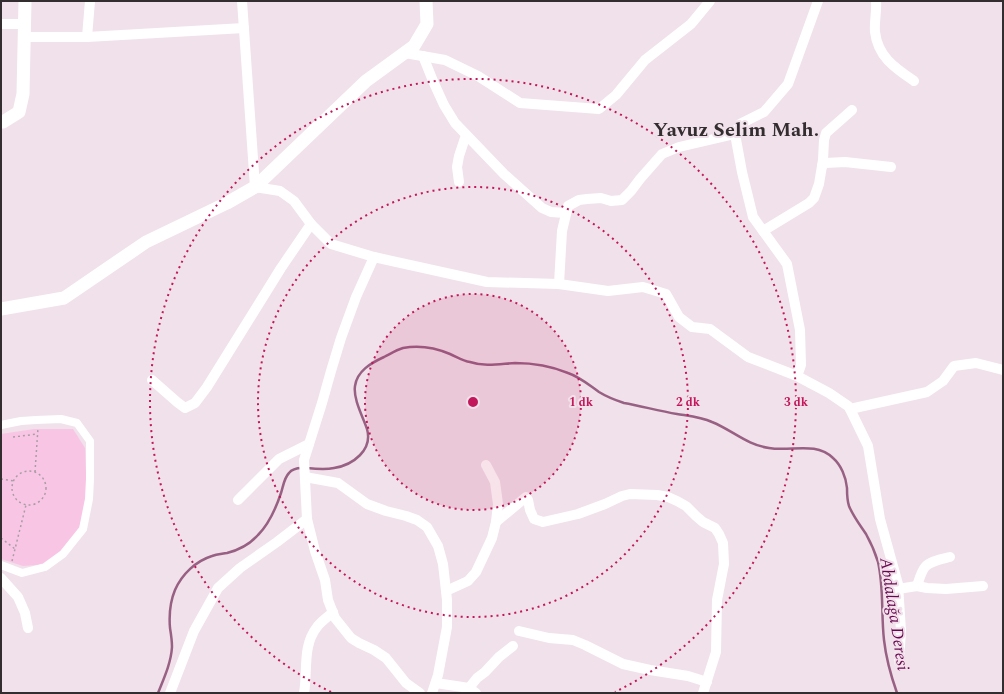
<svg xmlns="http://www.w3.org/2000/svg" width="1004" height="694" font-family="Spectral,serif">
<style>
.green{fill:#f8c6e4}
.lines{fill:none;stroke-linecap:round;stroke-linejoin:round}
.stream{stroke:#986083;stroke-width:2.5}
.path{stroke:#a99da4;stroke-width:1.5;stroke-dasharray:2 3;stroke-linecap:butt}
.pedestrian{stroke:#fff;stroke-width:8}
.minor{stroke:#fff;stroke-width:10}
.tertiary{stroke:#fff;stroke-width:13}
.ring{fill:none;stroke:#c2185b;stroke-width:2;stroke-dasharray:2 4}
.labels{text-anchor:middle;stroke-width:4;stroke-linejoin:round;paint-order:stroke}
.water-label{font-size:17px;font-style:italic;fill:#690650;stroke:#f1e1ea}
.district-label{font-size:20px;font-weight:bold;fill:#332d30;stroke:#f1e1ea}
.centre{fill:#c2185b;stroke:#f1e1ea;stroke-width:2}
.ring-label{font-size:12px;text-anchor:middle;font-weight:bold;fill:#c2185b;stroke:#f1e1ea;stroke-width:4;stroke-linejoin:round;paint-order:stroke}
</style>
<rect width="100%" height="100%" fill="#f1e1ea"/>
<path class="green" d="M34,429H73L85,448L87,496L76,541L51,564L23,566L1,559V434Z"/>
<g class="lines">
<g class="stream">
<path d="M307,468C316,469 325,470 334,468C353,465 373,450 367,429C363,417 353,399 355,386C357,371 371,363 384,357C390,354 396,350 403,348C419,345 436,348 450,354C457,357 463,361 470,362C485,367 499,364 515,363C533,363 551,366 568,373C580,377 589,385 599,392C607,397 615,400 624,403C641,406 659,411 677,414C689,416 701,417 712,422C732,430 747,445 769,448C791,452 815,441 833,458C841,465 846,477 847,488C847,494 847,500 849,506C853,516 860,525 866,534C871,543 875,552 878,562C884,588 881,614 884,640C886,658 891,676 897,693"/>
<path d="M158,693C164,678 171,663 172,647C172,640 171,634 170,628C169,616 170,602 175,590C182,574 196,561 212,556C217,554 222,554 227,553C239,550 250,544 258,535C269,524 276,508 281,493C283,487 284,478 289,473C292,469 297,468 302,468"/>
</g>
<g class="path">
<path d="M13,437L37,434"/>
<circle cx="29" cy="488" r="17"/>
<path d="M35,472L38,428"/>
<path d="M1,479L14,481"/>
<path d="M1,538L15,549"/>
<path d="M12,561L26,505"/>
</g>
<path class="pedestrian" d="M1,425L21,421L36,420L61,419L77,423L90,441V479L89,499L83,529L63,554L45,567L22,573L1,565"/>
<g class="minor">
<path d="M242,1L255,187L280,191L294,201L311,224L331,244L374,257L487,282L559,284L608,291L643,287L666,294L679,317L692,327L710,329L748,357L797,376L829,393L848,406L850,409L868,446L880,519L898,584L901,631L899,662"/>
<path d="M876,1C877,11 874,22 875,32C878,57 895,68 914,81"/>
<path d="M1,24H24"/>
<path d="M24,37H87L244,28"/>
<path d="M87,37L90,1"/>
<path d="M405,53L445,60L478,76L520,103L599,109L616,95L645,60L691,24L710,1"/>
<path d="M423,56L433,81L444,105L455,123L504,174L542,208L551,212L566,213"/>
<path d="M822,166L825,163L845,162L891,167"/>
<path d="M459,182L457,167L459,156L466,135"/>
<path d="M763,231L809,203L814,198L819,184L823,160L824,140L826,133L852,110"/>
<path d="M374,257L356,297L341,338L331,371L322,403L304,460L307,519L315,551L325,580L328,600L335,618L351,638L359,643L374,650L386,658L406,683L420,693"/>
<path d="M559,284L562,231L568,206L579,200L587,199L601,198L611,201L622,200L631,191L640,179L662,154L679,147L735,134"/>
<path d="M797,376L801,365L800,330L787,264L753,217L742,172L735,134L740,124L764,112L788,84L818,1"/>
<path d="M152,380L177,402L185,408L195,403L207,387L281,268L311,224"/>
<path d="M850,409L927,392L943,381L954,366L976,363L1003,370"/>
<path d="M305,477L338,483L367,504L386,511L406,516L417,520L427,527L438,546L443,564L447,600V627L438,675L432,693"/>
<path d="M238,500L279,459L309,444"/>
<path d="M496,522L526,497L528,500L530,510L534,519L543,522L578,514L605,504L622,496L630,494L657,495L668,497L677,501L686,506L696,516L703,522L715,528L719,534L723,543L724,564L717,600L716,652L703,693"/>
<path d="M1,578L18,597L25,613L28,628"/>
<path d="M917,586C919,580 921,572 925,567C930,561 942,559 950,557"/>
<path d="M898,589L917,586L927,588L946,589L983,586"/>
<path d="M446,591L468,581L476,572L492,538L496,522L498,504L495,482L486,465"/>
<path d="M519,631L549,638L573,640L585,645L623,664L650,670L688,676L707,682"/>
<path d="M436,683L469,688L476,693"/>
<path d="M469,688L477,678L485,672L499,657L513,646"/>
<path d="M170,693L194,631L218,588L240,568L277,542L307,519"/>
<path d="M304,693C308,671 302,646 317,627C321,621 328,617 333,612"/>
</g>
<g class="tertiary">
<path d="M1,122H3L19,112L23,94L25,1"/>
<path d="M1,309L64,298L146,242L227,203L255,187L366,81L414,46L427,24L426,1"/>
</g>
</g>
<circle cx="473" cy="402" r="108" fill="#c2185b" fill-opacity=".12"/>
<g class="ring">
<circle cx="473" cy="402" r="108"/>
<circle cx="473" cy="402" r="215"/>
<path d="M331 692A323 323 0 1 1 615 692"/>
</g>
<g class="labels">
<g class="water-label">
<text transform="translate(895 614) rotate(81)" y="6">Abdalağa Deresi</text>
</g>
<g class="district-label">
<text x="736" y="136">Yavuz Selim Mah.</text>
</g>
</g>
<circle cx="473" cy="402" r="6" class="centre"/>
<g class="ring-label">
<text x="581" y="406">1 dk</text>
<text x="688" y="406">2 dk</text>
<text x="796" y="406">3 dk</text>
</g>
<rect width="1004" height="694" fill="none" stroke="#332d30" stroke-width="4"/>
</svg>
